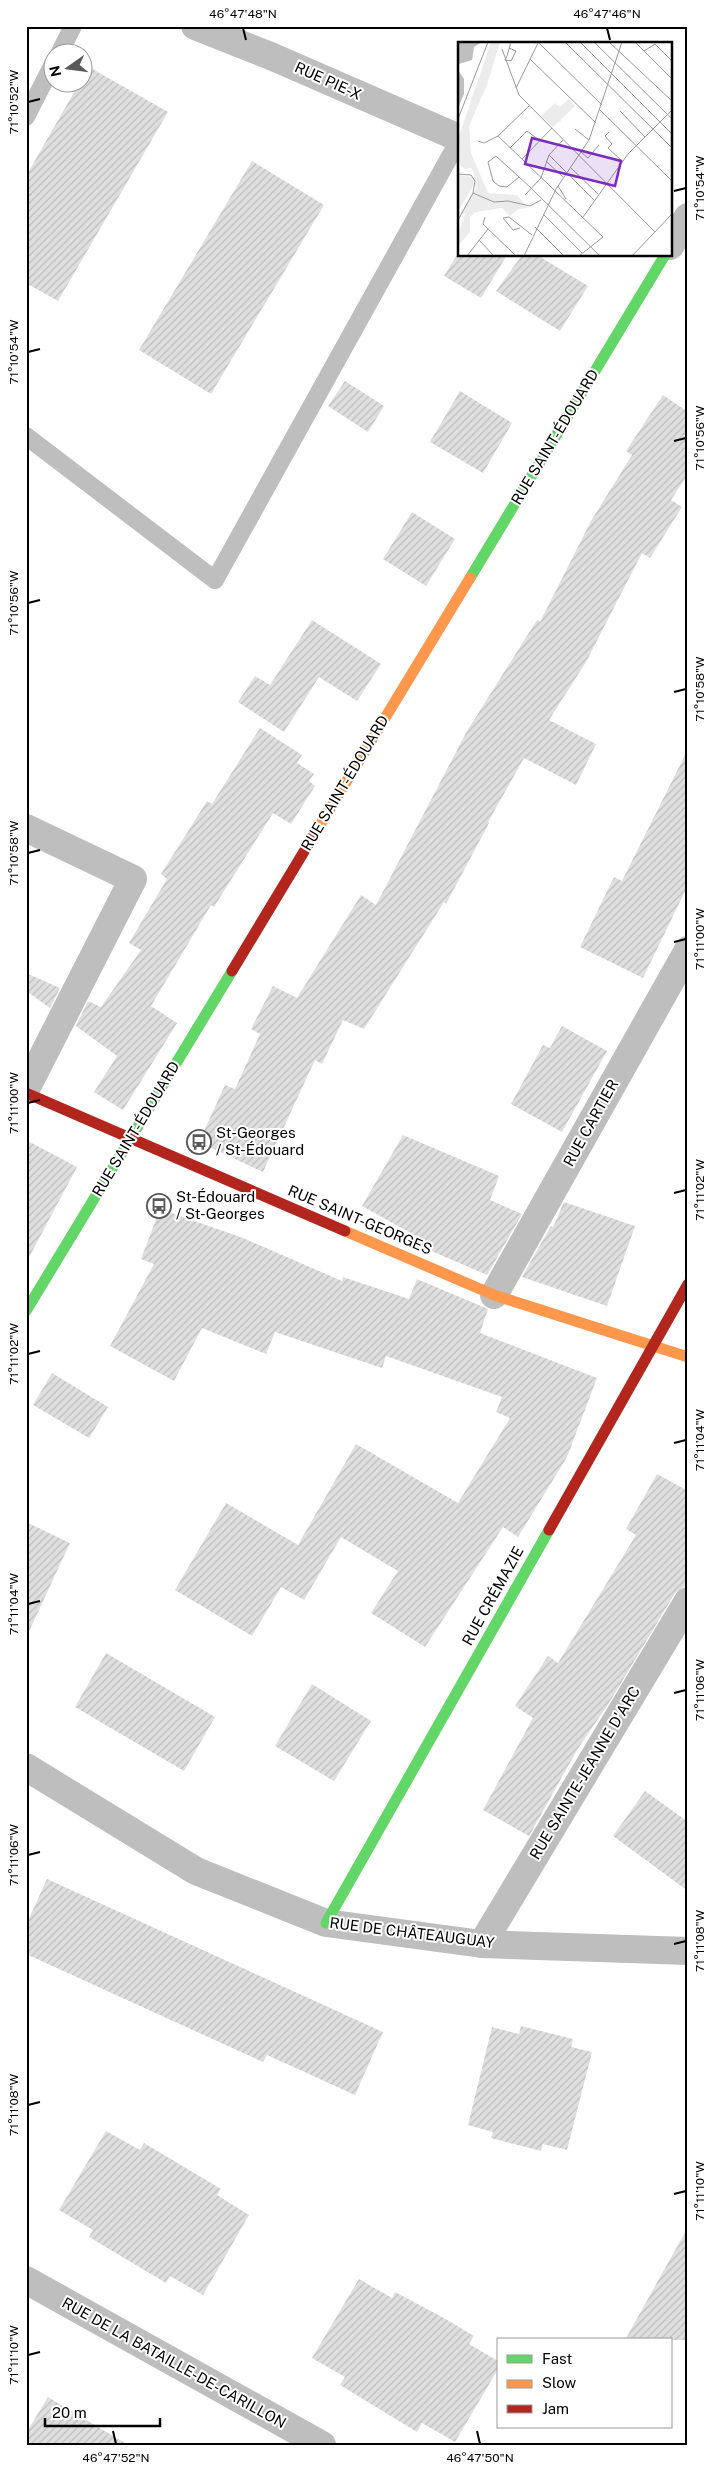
<svg xmlns="http://www.w3.org/2000/svg" width="714" height="2471" font-family="'Public Sans',sans-serif">
<style>
.building{fill:url(#building-hatch)}
.lines{fill:none;stroke-linecap:round;stroke-linejoin:round}
.lane{stroke:#bebebe;stroke-width:18}
.street{stroke:#bebebe;stroke-width:28}
.fast{stroke:#63d668;stroke-width:11}
.slow{stroke:#ff974d;stroke-width:11}
.jam{stroke:#b3261e;stroke-width:11}
.ticks{fill:none;stroke:#000;stroke-width:2}
.labels{text-anchor:middle;stroke-width:4;stroke-linejoin:round;paint-order:stroke}
.street-label{font-size:15px;fill:#000;stroke:#fff}
.poi-label{font-size:15px;fill:#000;stroke:#fff;text-anchor:start}
.inset-road{fill:none;stroke:#999;stroke-width:1}
.view{fill:#7b2cbf;fill-opacity:0.15;stroke:#7b2cbf;stroke-width:2.5}
.inset-edge{fill:none;stroke:#000;stroke-width:2.5}
.neatline{fill:none;stroke:#000;stroke-width:2}
.ticks-label{font-size:12px;text-anchor:middle;fill:#000}
</style>
<defs>
<pattern id="building-hatch" width="6" height="6" patternUnits="userSpaceOnUse" patternTransform="scale(1.25)"><rect width="6" height="6" fill="#dfdfdf"/><path d="M-1 1l2-2M0 6l6-6M5 7l2-2" fill="none" stroke="#bebebe"/></pattern>
</defs>
<rect width="100%" height="100%" fill="#fff"/>
<g class="building">
<path d="M89,67L168,112L58,301L26,283V176L80,82H82Z"/>
<path d="M252,161L324,205L211,394L139,350Z"/>
<path d="M457,255H507L481,298L444,276Z"/>
<path d="M522,255H537L588,286L560,331L496,291Z"/>
<path d="M345,381L384,406L368,432L328,406Z"/>
<path d="M460,391L512,423L483,473L430,442Z"/>
<path d="M663,395L688,412V474L671,500L682,507L650,558L642,553L586,662L549,720L596,744L576,785L524,758L488,822L489,823L446,904L444,902L364,1029L343,1020L322,1064L315,1060L263,1172L199,1142L225,1085L235,1089L260,1034L251,1029L273,986L297,998L361,895L376,905L467,731L537,620L540,622L591,521L632,455L626,451Z"/>
<path d="M412,512L455,539L426,586L383,559Z"/>
<path d="M312,620L381,664L357,701L319,677L284,732L238,702L255,676L270,685Z"/>
<path d="M260,728L302,755L297,763L314,774L309,781L315,786L291,824L273,813L214,907L211,905L151,1006L177,1023L123,1110L94,1092L117,1056L76,1026L88,1001L101,1007L141,950L129,943L167,879L161,874L207,801L212,804Z"/>
<path d="M688,749V885L643,978L580,947L614,877L622,881Z"/>
<path d="M26,973L60,988L50,1008L26,991Z"/>
<path d="M562,1026L607,1051L562,1132L511,1104L543,1045L550,1048Z"/>
<path d="M403,1135L499,1176L490,1200L522,1214L487,1275L429,1250L432,1245L362,1206Z"/>
<path d="M26,1140L77,1167L26,1263Z"/>
<path d="M564,1202L635,1226L607,1306L522,1277L551,1226L553,1227Z"/>
<path d="M160,1209L243,1238L342,1281L343,1277L409,1299L417,1279L488,1309L480,1333L597,1378L567,1457L518,1537L503,1527L425,1647L371,1613L398,1571L341,1537L304,1600L281,1587L252,1636L175,1590L226,1503L298,1545L356,1444L458,1503L510,1418L496,1412L502,1397L386,1356L382,1368L275,1332L266,1354L202,1328L174,1381L110,1346L154,1264L141,1259Z"/>
<path d="M52,1373L108,1407L89,1438L33,1405Z"/>
<path d="M657,1474L688,1491V1584L675,1593L609,1703L577,1750L529,1836L483,1810L533,1718L515,1706L548,1656L558,1663L636,1535L626,1529Z"/>
<path d="M26,1522L70,1543L26,1638Z"/>
<path d="M106,1653L215,1717L184,1771L75,1707Z"/>
<path d="M312,1684L371,1721L334,1781L275,1746Z"/>
<path d="M645,1791L688,1822V1891L613,1836Z"/>
<path d="M47,1879L383,2032L355,2095L267,2055L263,2062L26,1954V1925Z"/>
<path d="M521,2026L573,2039L571,2047L592,2052L567,2150L543,2144L541,2151L491,2138L493,2132L468,2125L492,2027L519,2034Z"/>
<path d="M106,2131L140,2150L144,2143L221,2189L217,2195L249,2215L203,2295L170,2276L166,2283L89,2237L93,2230L59,2210Z"/>
<path d="M688,2227V2340H625Z"/>
<path d="M359,2279L392,2298L395,2292L442,2317L474,2336L469,2344L498,2361V2369L455,2442L422,2423L417,2432L340,2385L345,2377L312,2358Z"/>
<path d="M48,2397L128,2445H26V2433Z"/>
</g>
<g class="lines">
<g class="lane">
<path d="M60,52L73,26"/>
<path d="M26,117L52,66"/>
<path d="M26,436L215,580L459,140"/>
</g>
<g class="street">
<path d="M195,26L273,57L459,138"/>
<path d="M670,246L688,217"/>
<path d="M26,828L133,879L26,1089"/>
<path d="M494,1295L688,950"/>
<path d="M26,1767L196,1871L326,1923L482,1944L688,1951"/>
<path d="M482,1944L688,1601"/>
<path d="M26,2280L322,2445"/>
</g>
<g class="fast">
<path d="M470,578L665,255"/>
<path d="M26,1311L232,971"/>
<path d="M326,1923L549,1530"/>
</g>
<g class="slow">
<path d="M317,830L470,578"/>
<path d="M345,1231L494,1295L688,1357"/>
</g>
<g class="jam">
<path d="M232,971L317,830"/>
<path d="M26,1093L345,1231"/>
<path d="M549,1530L688,1284"/>
</g>
</g>
<path class="ticks" d="M243,28L246,40M607,28L610,40M28,102L40,99M674,191L686,188M28,352L40,349M674,441L686,438M28,603L40,600M674,692L686,689M28,853L40,850M674,942L686,939M28,1103L40,1100M674,1193L686,1190M28,1354L40,1351M674,1443L686,1440M28,1604L40,1601M674,1693L686,1690M28,1855L40,1852M674,1944L686,1941M28,2105L40,2102M674,2194L686,2191M28,2355L40,2352M113,2431L116,2444M477,2431L480,2444"/>
<defs>
<symbol id="bus-ring" viewBox="-11 -11 22 22"><circle r="9.5" fill="#fff" stroke="#595959" stroke-width="1.5"/><path d="M-5-6H5V4H4V6H2V4H-2V6H-4V4H-5ZM-3.5-4V0h7V-4ZM-3.5 1.2v1.5H-2V1.2ZM2 1.2v1.5H3.5V1.2Z" fill="#595959"/></symbol>
</defs>
<g fill-rule="evenodd">
<use href="#bus-ring" x="185" y="1128" width="28" height="28"/>
<use href="#bus-ring" x="145" y="1192" width="28" height="28"/>
</g>
<g class="labels">
<g class="street-label">
<text transform="translate(328 81) rotate(24)" y="5">RUE PIE-X</text>
<text transform="translate(555 437) rotate(-59)" y="5">RUE SAINT-ÉDOUARD</text>
<text transform="translate(345 783) rotate(-59)" y="5">RUE SAINT-ÉDOUARD</text>
<text transform="translate(591 1123) rotate(-61)" y="5">RUE CARTIER</text>
<text transform="translate(136 1129) rotate(-59)" y="5">RUE SAINT-ÉDOUARD</text>
<text transform="translate(360 1220) rotate(23)" y="5">RUE SAINT-GEORGES</text>
<text transform="translate(493 1596) rotate(-61)" y="5">RUE CRÉMAZIE</text>
<text transform="translate(585 1773) rotate(-59)" y="5">RUE SAINTE-JEANNE D'ARC</text>
<text transform="translate(412 1933) rotate(7)" y="5">RUE DE CHÂTEAUGUAY</text>
<text transform="translate(174 2363) rotate(29)" y="5">RUE DE LA BATAILLE-DE-CARILLON</text>
</g>
<g class="poi-label">
<text x="216" y="1138">St-Georges<tspan x="216" dy="17">/ St-Édouard</tspan></text>
<text x="176" y="1202">St-Édouard<tspan x="176" dy="17">/ St-Georges</tspan></text>
</g>
</g>
<g transform="translate(458 42)">
<rect width="214" height="214" fill="#fff"/>
<path d="M33,0H42L29,43L11,84L13,111L30,151L59,153L70,166L61,167L52,174L44,166L18,170L12,175V190L0,204V192L7,172H2L18,147L16,130L13,126L7,127L2,123L1,94Z" fill="#ececec"/>
<path d="M111,57L117,64L95,85L83,74L97,61L102,65ZM0,133L14,135L16,142L0,170Z" fill="#ececec"/>
<path d="M89 73a8 8 0 1 1 16 0a8 8 0 1 1-16 0Z" fill="#ececec"/>
<path d="M0,0H24L16,5L14,18L1,22ZM0,28L6,37V52L0,66Z" fill="#bfbfbf"/>
<path class="inset-road" d="M80,0L144,63M107,0L214,106M122,0L214,92M136,0L214,77M151,0L214,59M177,0L214,37M51,6L58,9L53,19L47,18L49,14L53,0M44,7L61,53L197,190M186,9L197,2L214,19M72,17L138,81M58,46L80,1M142,68L214,139M162,69L187,95M0,77L30,0M117,87L131,98M151,90L147,94L154,102L150,106L165,120M40,94L145,195L121,214M20,99L26,101L40,94L71,64M52,106L69,89L81,98M123,110L130,116L141,103M91,113L136,158M64,117L94,86M88,119L105,135M112,125L140,152M0,132L13,133L17,139L15,151L0,178M61,135L49,145L41,144L35,139L30,120L38,114L61,135L73,146L142,214M100,144L108,157M15,151L36,160L50,159L72,164L83,158M67,153L83,136L91,113L105,98M85,172L124,211M27,175L25,182L58,214M125,175L170,112L214,68M77,185L106,214M62,186L55,188L45,176L51,175L74,193M21,198L36,214M9,214L30,187M66,214L98,147L131,98L164,0M174,214L214,172"/>
<path class="view" d="M74,96L163,119L157,144L67,122Z"/>
<rect width="214" height="214" class="inset-edge"/>
</g>
<rect width="714" height="2471" fill="none" stroke="#ffffff" stroke-width="55"/>
<rect x="497" y="2338" width="175" height="90" fill="#ffffff" stroke="#999999"/>
<rect x="507" y="2355" width="25" height="8" fill="#63d668" stroke="#999999"/>
<text x="542" y="2364" font-size="15" fill="#000000">Fast</text>
<rect x="507" y="2380" width="25" height="8" fill="#ff974d" stroke="#999999"/>
<text x="542" y="2388" font-size="15" fill="#000000">Slow</text>
<rect x="507" y="2405" width="25" height="8" fill="#b3261e" stroke="#999999"/>
<text x="542" y="2414" font-size="15" fill="#000000">Jam</text>
<g transform="translate(68 68) rotate(256)"><circle r="24" fill="#ffffff" stroke="#999999"/>
<path d="M0-4L9 19L0 12L-9 19Z" fill="#595959"/>
<text y="-8" font-size="14" font-weight="bold" text-anchor="middle" fill="#000000">N</text>
</g>
<path d="M45 2418v8h115v-8" fill="none" stroke="#000000" stroke-width="2.5"/>
<text x="52" y="2418" font-size="15" fill="#000000" stroke="#ffffff" stroke-width="4" paint-order="stroke">20 m</text>
<rect x="28" y="28" width="658" height="2416" class="neatline"/>
<g class="ticks-label">
<text x="243" y="18">46°47'48"N</text>
<text x="607" y="18">46°47'46"N</text>
<text transform="translate(14 102) rotate(-90)" y="4">71°10'52"W</text>
<text transform="translate(700 188) rotate(-90)" y="4">71°10'54"W</text>
<text transform="translate(14 352) rotate(-90)" y="4">71°10'54"W</text>
<text transform="translate(700 438) rotate(-90)" y="4">71°10'56"W</text>
<text transform="translate(14 603) rotate(-90)" y="4">71°10'56"W</text>
<text transform="translate(700 689) rotate(-90)" y="4">71°10'58"W</text>
<text transform="translate(14 853) rotate(-90)" y="4">71°10'58"W</text>
<text transform="translate(700 939) rotate(-90)" y="4">71°11'00"W</text>
<text transform="translate(14 1103) rotate(-90)" y="4">71°11'00"W</text>
<text transform="translate(700 1190) rotate(-90)" y="4">71°11'02"W</text>
<text transform="translate(14 1354) rotate(-90)" y="4">71°11'02"W</text>
<text transform="translate(700 1440) rotate(-90)" y="4">71°11'04"W</text>
<text transform="translate(14 1604) rotate(-90)" y="4">71°11'04"W</text>
<text transform="translate(700 1690) rotate(-90)" y="4">71°11'06"W</text>
<text transform="translate(14 1855) rotate(-90)" y="4">71°11'06"W</text>
<text transform="translate(700 1941) rotate(-90)" y="4">71°11'08"W</text>
<text transform="translate(14 2105) rotate(-90)" y="4">71°11'08"W</text>
<text transform="translate(700 2191) rotate(-90)" y="4">71°11'10"W</text>
<text transform="translate(14 2355) rotate(-90)" y="4">71°11'10"W</text>
<text x="116" y="2462">46°47'52"N</text>
<text x="480" y="2462">46°47'50"N</text>
</g>
</svg>
